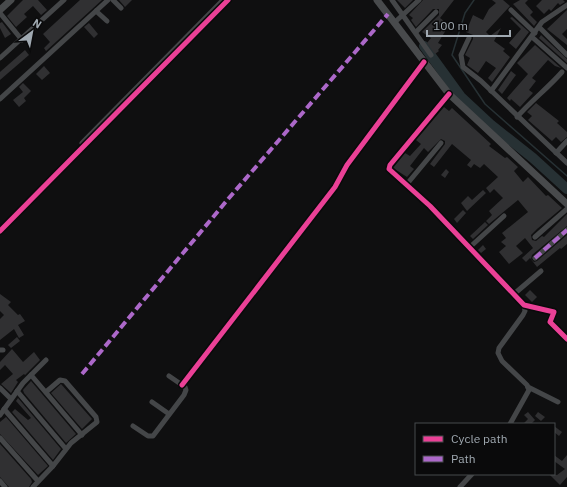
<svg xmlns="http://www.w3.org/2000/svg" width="567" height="487" font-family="'IBM Plex Sans',sans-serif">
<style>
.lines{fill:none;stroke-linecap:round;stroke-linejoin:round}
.stream{stroke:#273134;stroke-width:1.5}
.river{stroke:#273134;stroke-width:10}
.building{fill:#303032}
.street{stroke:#444648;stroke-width:5}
.secondary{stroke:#484a4c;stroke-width:7}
.quiet{stroke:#ac68c9;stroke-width:4;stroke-dasharray:8 4;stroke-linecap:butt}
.cycleway-casing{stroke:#0a0a0b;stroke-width:8}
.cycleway{stroke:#ea4096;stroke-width:5}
</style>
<rect width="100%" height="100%" fill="#0f0f10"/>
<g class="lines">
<path class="stream" d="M474,0L465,13L452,55L485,104L567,176"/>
<path class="river" d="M424,46L461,97L490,124L533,158L567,189"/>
</g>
<g class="building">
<path d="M23,0H38L47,10L41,15L33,6L24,14L27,17L16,27L7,16Z"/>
<path d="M80,0H102L46,51L44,48L50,42L43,34Z"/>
<path d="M119,0H132L125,7Z"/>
<path d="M397,0H413L405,8Z"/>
<path d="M423,0H454L440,18L449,25L438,43L442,45L438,50L439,51L435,54L427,43L431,38L422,32L439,15V9H433L416,27L411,20L413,18L409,15Z"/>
<path d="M492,0H503L510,6L486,32L490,36L501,28L494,41L505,49L503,51L510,57L492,82L488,78L496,68L486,61L478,73L467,65L470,58L465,55L473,39V35L466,32L473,15L483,20L489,9L496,3Z"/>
<path d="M520,0H528L525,3L533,12L530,15L537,22L534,26L513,4Z"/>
<path d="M542,0H563L565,2L560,5L558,3L551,11L549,9L544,14L536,6Z"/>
<path d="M567,10V29L562,34L567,39V45L547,29Z"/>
<path d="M512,17L529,32L516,49L509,43L521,29L510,18Z"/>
<path d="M2,22L11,34L5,38L0,28V23Z"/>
<path d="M89,23L98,34L94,38L84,27Z"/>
<path d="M541,35L567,59V63L539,38Z"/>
<path d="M535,45L561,68L555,66L548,60L532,78L536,81L529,90L533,93L520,107L511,99L510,101L507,98L528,74L517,63Z"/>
<path d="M25,50L29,55L0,80V72Z"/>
<path d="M44,66L50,73L42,80L36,74Z"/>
<path d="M511,71L516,75L502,94L498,90Z"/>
<path d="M23,83L31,91L24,98L26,101L19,107L13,100L23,92L19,87Z"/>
<path d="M536,103L559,121L557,123L567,132V137L561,142L556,137L552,141L528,120L532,116L527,112Z"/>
<path d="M444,107L449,111L452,108L491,144L489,146L505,158L507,157L518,167L514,171L523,182L528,177L546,196L548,195L562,208L537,229L531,235L532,240L536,241L542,236L544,237L567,214V226L532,255L531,259L534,262L537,261L567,235V244L561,249L560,248L537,267L530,258L526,262L522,258L533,248L525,238L516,246L523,253L509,264L499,252L506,246L501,242L506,238L502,233L528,212L518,200L489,224L486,221L492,215L489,211L503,198L494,189L490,193L486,188L498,177L484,164L480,168L474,164L471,168L467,165L471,160L452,144L434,167L430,164L445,144V141L441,139L428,152L424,148L410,166L414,169L407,177L393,168L405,153L410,156L421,144L416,140Z"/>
<path d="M446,169L449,172L445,178L441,175Z"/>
<path d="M483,190L486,193L467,211L461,203L468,196L472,200Z"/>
<path d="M463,210L466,213L457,223L454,219Z"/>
<path d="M485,222L488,225L473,239L470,236Z"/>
<path d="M483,245L486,249L481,253L478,250Z"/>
<path d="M530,290L537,297L532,302L525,295Z"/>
<path d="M0,294L11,302L8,305L18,315L20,314L25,321L18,325L24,335L19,338L14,329L0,340V319L4,315L0,311Z"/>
<path d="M17,337L20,341L11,348L8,345Z"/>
<path d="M12,349L23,362L34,352L40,360L25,375L24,374L16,380L18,382L11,393L1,384L13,374L5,365L0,370V362Z"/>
<path d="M31,381L76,434L66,443L24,393L23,390Z"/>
<path d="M61,384L92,419L82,429L51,393Z"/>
<path d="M18,398L61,449L53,460L12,412L15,409L28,420L31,418L16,401Z"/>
<path d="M528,412L535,420L531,424H523L528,419L524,415Z"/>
<path d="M538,412L545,417L541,421L535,416Z"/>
<path d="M6,417L48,466L38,475L0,434V422Z"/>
<path d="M554,426L562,432L559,436L554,432Z"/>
<path d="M0,444L31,479L32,482L29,487H9L0,477Z"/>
<path d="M554,455L562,461L567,455V477L560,485L549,474L557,475L565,469L554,461Z"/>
</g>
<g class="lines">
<g class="street">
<path d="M113,0L121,8"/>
<path d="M392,0L431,55"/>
<path d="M511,10L535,33"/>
<path d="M96,11L107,21"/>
<path d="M0,13L22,40"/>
<path d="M394,23L419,0"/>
<path d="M539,27L567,55"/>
<path d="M416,32L436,12"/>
<path d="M532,37L567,68"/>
<path d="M469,38L461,55L463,67L481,81L567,163"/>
<path d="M0,58L64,0"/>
<path d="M491,91L542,22L567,5"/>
<path d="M449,94L390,165L389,169L430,206L524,305L554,312L550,322L567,339"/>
<path d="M0,99L108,0"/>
<path d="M517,117C531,101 548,88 562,72"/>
<path d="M82,143L223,0"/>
<path d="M556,153L567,141"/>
<path d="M407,184L441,143"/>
<path d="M0,231L228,0"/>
<path d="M535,237L567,209"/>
<path d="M470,247L504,216"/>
<path d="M535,258L567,230"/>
<path d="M514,294L541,271"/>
<path d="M0,350H3"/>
<path d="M31,375L82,435"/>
<path d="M182,385L335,187L347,165L424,62"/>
<path d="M528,387L558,402"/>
<path d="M0,388L11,399"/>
<path d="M17,391L66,449"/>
<path d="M152,402L169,414"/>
<path d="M4,409L53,466"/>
<path d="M0,415L23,383L46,360"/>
<path d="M510,424L529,390L527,385L502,361L498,353L499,348L523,315L525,311L524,305"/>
<path d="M133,426L148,436H153L184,395L186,390L185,387L169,376"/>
<path d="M0,438L38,481"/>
<path d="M0,481L5,487"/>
<path d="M33,487L53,466L71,443L97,422L96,417L65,381L60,380L46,392"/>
<path d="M460,487L472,474"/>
</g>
<g class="secondary">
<path d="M377,0L449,94L567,204"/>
<path d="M0,10L11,0"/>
</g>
<g class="quiet">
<path d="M535,258L567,230"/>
<path d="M82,374L229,198L388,14"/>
</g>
<defs>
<g id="cycleway">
<path d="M449,94L390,165L389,169L430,206L524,305L554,312L550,322L567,339"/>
<path d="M0,231L228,0"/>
<path d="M182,385L335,187L347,165L424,62"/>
</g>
</defs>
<use href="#cycleway" class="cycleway-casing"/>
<use href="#cycleway" class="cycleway"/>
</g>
<rect x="415" y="423" width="140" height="52" fill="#0a0a0b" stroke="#464a4d"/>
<rect x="423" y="436" width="20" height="6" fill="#ea4096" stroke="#464a4d"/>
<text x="451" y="443" font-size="12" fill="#a0a9b1">Cycle path</text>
<rect x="423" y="456" width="20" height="6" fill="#ac68c9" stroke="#464a4d"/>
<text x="451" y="463" font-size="12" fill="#a0a9b1">Path</text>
<g transform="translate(32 32) rotate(32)" stroke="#0a0a0b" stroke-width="3" paint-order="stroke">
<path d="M0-3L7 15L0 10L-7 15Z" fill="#a0a9b1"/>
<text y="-6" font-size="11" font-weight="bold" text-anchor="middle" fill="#a0a9b1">N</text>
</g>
<path d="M427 30v6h83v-6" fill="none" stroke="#a0a9b1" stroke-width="2"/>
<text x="433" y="30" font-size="12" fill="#a0a9b1" stroke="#0a0a0b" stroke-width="3" paint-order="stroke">100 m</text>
</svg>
